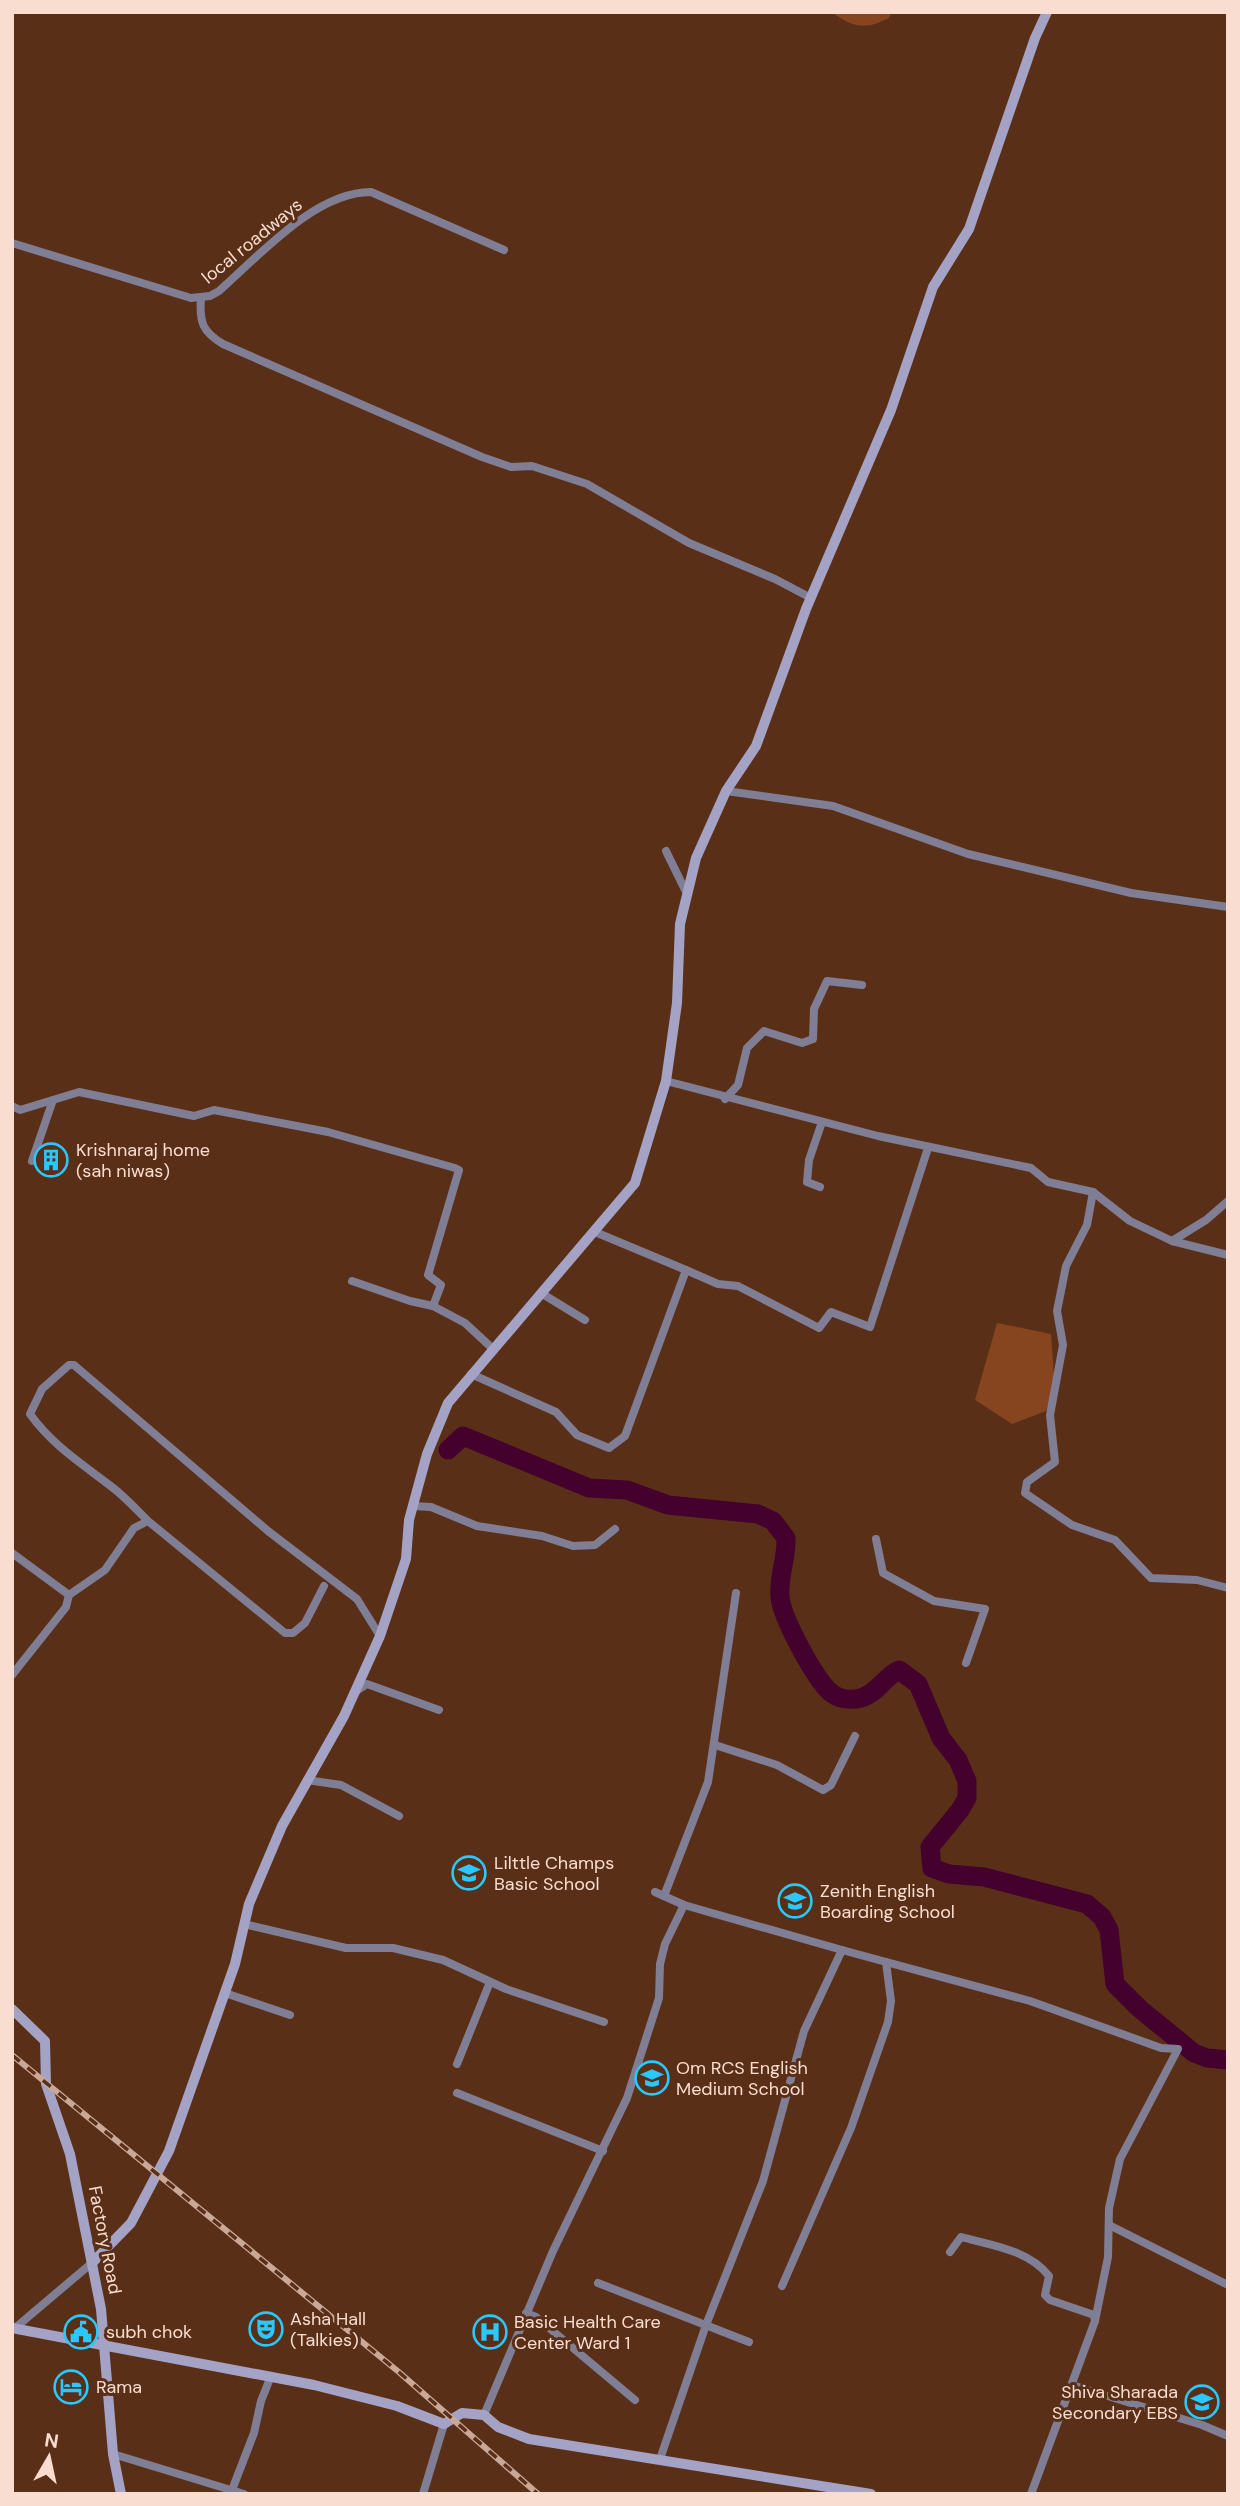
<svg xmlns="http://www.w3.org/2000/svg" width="1240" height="2506" font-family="'DM Sans',sans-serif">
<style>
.green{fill:#86441f}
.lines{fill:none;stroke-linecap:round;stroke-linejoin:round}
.river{stroke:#45012d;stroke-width:19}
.street{stroke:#807e94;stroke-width:8}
.secondary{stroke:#a5a3c5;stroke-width:10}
.rail-casing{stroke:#c9a898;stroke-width:6}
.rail{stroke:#5a2f18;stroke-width:3.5;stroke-dasharray:10;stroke-linecap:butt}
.labels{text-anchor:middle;stroke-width:6;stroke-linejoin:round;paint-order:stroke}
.street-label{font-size:18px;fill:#f9ddd0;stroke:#5a2f18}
.poi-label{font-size:18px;fill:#f9ddd0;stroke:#5a2f18;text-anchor:start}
</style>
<rect width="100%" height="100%" fill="#5a2f18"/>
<g class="green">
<path d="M832,12H891L889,18C866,30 852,28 832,12Z"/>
<path d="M997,1323L1051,1334L1055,1388L1046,1411L1012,1424L975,1400Z"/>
</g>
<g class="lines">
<path class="river" d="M448,1450L463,1436L589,1488L627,1490L668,1505L758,1514L773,1521L786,1538C787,1558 778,1577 780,1597C782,1618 814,1677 830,1692C838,1699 850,1701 861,1698C877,1694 885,1676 899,1670L918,1684L941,1738L958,1760L967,1781V1798L960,1810L930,1847L932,1868L949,1874L984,1877L1087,1904L1102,1917L1109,1930L1115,1984L1140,2009L1194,2053L1207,2058L1228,2060"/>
<g class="street">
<path d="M12,243L191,298L210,296L219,291C260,255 315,192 371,192L504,250"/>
<path d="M201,298C199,323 203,332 223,344L482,457L511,467L532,466L587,484L689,543L775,579L811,598"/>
<path d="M726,791L833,806L968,854L1131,893L1228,907"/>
<path d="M666,851L687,894"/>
<path d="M666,1081L878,1136L1031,1168L1048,1182L1093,1192L1130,1221L1172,1241L1228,1255"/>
<path d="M725,1099L738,1085L747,1048L764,1031L802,1043L813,1039L814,1009L827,981L862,985"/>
<path d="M12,1106L20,1110L79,1092L194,1116L214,1110L328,1132L455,1168L459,1170L428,1275L441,1285L433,1306"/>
<path d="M32,1161L53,1100"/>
<path d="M820,1187L807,1182L809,1160L822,1122"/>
<path d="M1093,1192L1087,1225L1066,1266L1057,1311L1063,1345L1050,1415L1055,1462L1027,1482L1025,1493L1072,1525L1115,1540L1151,1578L1197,1580L1228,1588"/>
<path d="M1172,1241L1206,1220L1228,1201"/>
<path d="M686,1270L718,1284L738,1286L819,1328L831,1312L870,1327L928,1148"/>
<path d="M352,1281L410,1301L433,1306L465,1323L492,1348"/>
<path d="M541,1293L585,1320"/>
<path d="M471,1374L556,1412L577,1435L609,1448L625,1436L686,1270L595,1232"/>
<path d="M413,1506L431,1507L477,1526L542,1536L573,1546L595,1545L615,1529"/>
<path d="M148,1521C136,1509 125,1497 112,1487C82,1464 52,1445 30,1414L42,1389L69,1365H74L268,1531L357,1599L380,1636"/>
<path d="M876,1539L883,1573L934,1601L985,1609L966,1663"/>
<path d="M12,1553L69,1595L66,1607L12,1675"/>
<path d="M69,1595L105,1570L134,1528L148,1521L285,1633H293L305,1623L324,1586"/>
<path d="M355,1692L367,1684L439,1710"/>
<path d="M715,1745L777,1765L823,1790L831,1785L855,1736"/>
<path d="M307,1780L341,1785L399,1816"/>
<path d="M655,1892L684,1905L842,1950"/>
<path d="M664,1896L708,1782L736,1593"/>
<path d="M244,1924L346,1948H393L443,1960L506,1989L604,2022"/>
<path d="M225,1993L290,2015"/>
<path d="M457,2064L490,1982"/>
<path d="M457,2093L603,2151"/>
<path d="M1109,2225L1228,2285"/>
<path d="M950,2252L961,2237C991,2245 1029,2250 1049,2276L1045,2295L1050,2300L1094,2315L1095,2321"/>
<path d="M598,2283L749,2342"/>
<path d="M782,2286L851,2128L888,2022L891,2001L886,1962"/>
<path d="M526,2313L536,2317L635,2400"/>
<path d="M15,2328L93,2262"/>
<path d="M1072,2385L1202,2425L1228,2436"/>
<path d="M484,2415L553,2251L627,2098L659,1998L660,1964L665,1944L684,1905"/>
<path d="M113,2454L244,2494"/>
<path d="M660,2459L706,2325L763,2181L804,2031L842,1950L1030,2001L1161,2048L1178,2049L1120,2159L1109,2208L1108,2257L1095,2321L1031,2494"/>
<path d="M232,2490L254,2433L261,2401L271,2376"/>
<path d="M423,2494L444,2424"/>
</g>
<g class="secondary">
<path d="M12,2009L45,2041L46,2084L70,2154L101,2309L113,2454L121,2494"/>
<path d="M93,2262L131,2223L169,2151L235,1964L249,1904L282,1826L344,1716L380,1636L406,1559L409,1520L427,1454L448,1403L635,1183L666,1081L677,1003L680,924L696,858L726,791L756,746L806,609L891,410L933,287L969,229L1035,38L1047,12"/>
<path d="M12,2328L314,2385L397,2406L444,2424L462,2413L484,2415L498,2427L529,2439L871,2494"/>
</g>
<defs>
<path id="rail" d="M12,2055L400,2373L538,2494"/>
</defs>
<use href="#rail" class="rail-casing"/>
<use href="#rail" class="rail"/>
</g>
<defs>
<symbol id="building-ring" viewBox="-11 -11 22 22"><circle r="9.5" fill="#5a2f18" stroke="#29c8ff" stroke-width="1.5"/><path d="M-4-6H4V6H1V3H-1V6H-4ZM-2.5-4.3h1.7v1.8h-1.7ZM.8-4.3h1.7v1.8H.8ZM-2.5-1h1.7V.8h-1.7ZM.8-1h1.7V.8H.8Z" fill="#29c8ff"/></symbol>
<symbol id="school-ring" viewBox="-11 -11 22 22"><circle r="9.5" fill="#5a2f18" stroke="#29c8ff" stroke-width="1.5"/><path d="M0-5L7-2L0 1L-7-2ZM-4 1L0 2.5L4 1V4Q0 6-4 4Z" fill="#29c8ff"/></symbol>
<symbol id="theatre-ring" viewBox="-11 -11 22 22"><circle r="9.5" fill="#5a2f18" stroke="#29c8ff" stroke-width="1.5"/><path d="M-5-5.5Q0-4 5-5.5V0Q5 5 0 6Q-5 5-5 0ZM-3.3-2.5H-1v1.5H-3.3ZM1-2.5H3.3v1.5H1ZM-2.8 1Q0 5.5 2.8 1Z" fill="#29c8ff"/></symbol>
<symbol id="civic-ring" viewBox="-11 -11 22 22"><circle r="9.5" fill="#5a2f18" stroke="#29c8ff" stroke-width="1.5"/><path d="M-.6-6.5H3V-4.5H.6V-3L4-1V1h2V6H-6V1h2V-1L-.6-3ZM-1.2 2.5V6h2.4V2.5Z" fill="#29c8ff"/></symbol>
<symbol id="hospital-ring" viewBox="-11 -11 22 22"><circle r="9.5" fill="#5a2f18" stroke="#29c8ff" stroke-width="1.5"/><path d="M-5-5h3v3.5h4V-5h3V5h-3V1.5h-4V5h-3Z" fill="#29c8ff"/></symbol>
<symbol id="hotel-ring" viewBox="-11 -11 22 22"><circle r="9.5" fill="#5a2f18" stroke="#29c8ff" stroke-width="1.5"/><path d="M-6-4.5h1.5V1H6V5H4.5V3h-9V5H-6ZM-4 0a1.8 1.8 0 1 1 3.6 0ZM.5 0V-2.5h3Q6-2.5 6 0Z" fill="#29c8ff"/></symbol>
</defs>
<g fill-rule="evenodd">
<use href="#building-ring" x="32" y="1141" width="38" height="38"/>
<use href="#school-ring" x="450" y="1854" width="38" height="38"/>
<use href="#school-ring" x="776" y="1882" width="38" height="38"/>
<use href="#school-ring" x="633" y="2059" width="38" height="38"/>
<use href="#theatre-ring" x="247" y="2310" width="38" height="38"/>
<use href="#civic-ring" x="62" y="2313" width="38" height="38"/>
<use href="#hospital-ring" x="471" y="2313" width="38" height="38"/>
<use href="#hotel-ring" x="52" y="2368" width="38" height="38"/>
<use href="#school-ring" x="1183" y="2383" width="38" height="38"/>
</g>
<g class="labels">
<g class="street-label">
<text transform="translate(252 241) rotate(-39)" y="6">local roadways</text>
<text transform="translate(105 2240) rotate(79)" y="6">Factory Road</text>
</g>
<g class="poi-label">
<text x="76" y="1156">Krishnaraj home<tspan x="76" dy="21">(sah niwas)</tspan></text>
<text x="494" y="1869">Lilttle Champs<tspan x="494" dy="21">Basic School</tspan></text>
<text x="820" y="1897">Zenith English<tspan x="820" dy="21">Boarding School</tspan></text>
<text x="676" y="2074">Om RCS English<tspan x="676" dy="21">Medium School</tspan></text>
<text x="290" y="2325">Asha Hall<tspan x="290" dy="21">(Talkies)</tspan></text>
<text x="514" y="2328">Basic Health Care<tspan x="514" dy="21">Center Ward 1</tspan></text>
<text x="106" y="2338">subh chok</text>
<text x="96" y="2393">Rama</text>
<text x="1178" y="2398" text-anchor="end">Shiva Sharada<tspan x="1178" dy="21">Secondary EBS</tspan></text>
</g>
</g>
<rect width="1240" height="2506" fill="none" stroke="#f9ddd0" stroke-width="28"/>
<g transform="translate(49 2457) rotate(9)" stroke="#5a2f18" stroke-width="5" paint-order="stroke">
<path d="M0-5L12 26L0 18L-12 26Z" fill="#f9ddd0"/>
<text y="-10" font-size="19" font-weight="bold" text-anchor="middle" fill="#f9ddd0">N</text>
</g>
</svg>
